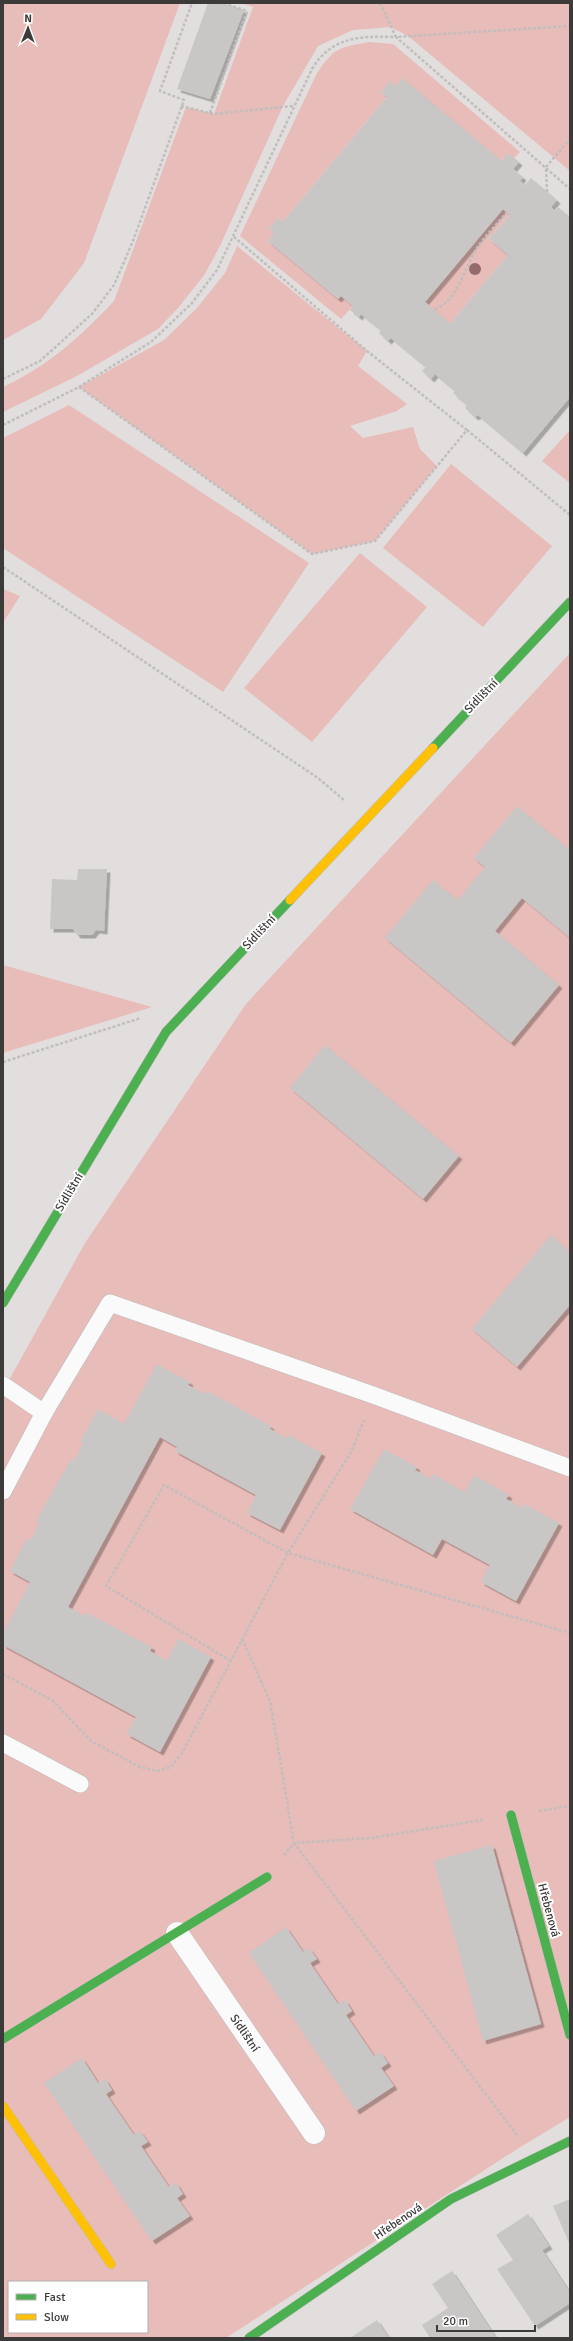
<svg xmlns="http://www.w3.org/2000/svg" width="573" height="2341" font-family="Signika,sans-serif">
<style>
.green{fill:#e8bcb8;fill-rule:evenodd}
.building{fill:#c9c6c6;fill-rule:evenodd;filter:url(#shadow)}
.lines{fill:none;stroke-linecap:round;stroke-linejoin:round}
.lane-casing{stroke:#bfbcbc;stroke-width:18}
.street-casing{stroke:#bfbcbc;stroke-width:23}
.fast-casing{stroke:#bfbcbc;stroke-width:10}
.slow-casing{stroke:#bfbcbc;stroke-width:10}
.path{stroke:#c1bebe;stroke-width:2.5;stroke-dasharray:3 2;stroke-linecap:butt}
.lane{stroke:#fbfafa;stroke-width:17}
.street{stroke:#fbfafa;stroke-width:22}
.fast{stroke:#4caf50;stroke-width:9}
.slow{stroke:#ffc107;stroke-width:9}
.tree{fill:#946a6a}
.labels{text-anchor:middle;stroke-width:4;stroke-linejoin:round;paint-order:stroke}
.street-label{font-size:12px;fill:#3d3a3a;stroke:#fff}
</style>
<defs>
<filter id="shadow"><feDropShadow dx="3.5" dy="3.5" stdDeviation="0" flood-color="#0004"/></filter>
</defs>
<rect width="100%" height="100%" fill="#e2dede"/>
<g class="green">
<path d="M3,3H180L84,263L41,319L3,340Z"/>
<path d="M242,3H569L570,171L408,36L391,27L353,30L318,46L283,106L220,246L205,274L178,308L158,329L75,377L3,412V387C48,366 80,337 114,301L186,107L214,114L253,7Z"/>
<path d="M369,42L393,44L520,152L514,158L508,153L502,161L402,79L396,86L381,92L387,97L283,222L278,218L270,229L274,233L268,241L338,299L341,296L353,306L341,319L240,236L316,75C334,47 338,48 369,42Z"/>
<path d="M503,209L510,215L489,239L508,255L450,324L425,302Z"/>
<path d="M237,246L367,351L358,366L407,404L397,411L350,426L363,438L413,427L420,449L437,466L375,541L312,554L79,387L164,340L197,308L225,273Z"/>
<path d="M69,405L309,563L223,692L3,548V438Z"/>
<path d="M570,430V483L542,461Z"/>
<path d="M451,464L552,546L483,627L383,548Z"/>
<path d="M360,553L427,607L312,742L244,688Z"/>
<path d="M3,589L20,596L3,623Z"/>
<path d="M570,653V2117L514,2151L226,2338H3V1391L85,1243L246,1004ZM9,2282H147V2332H9Z"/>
<path d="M3,965L152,1007L3,1053Z"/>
</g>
<g class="building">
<path d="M208,3H222L244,10L210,99L177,89Z"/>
<path d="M402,78L502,161L508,153L519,162L513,169L523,177L520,181L525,185L531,178L557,200L551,207L555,211L558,207L570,217V397L523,453L478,415L475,417L465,408L467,405L453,393L455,391L435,374L431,379L422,371L426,367L391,338L388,341L379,333L381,330L361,314L359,317L350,310L353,306L341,296L338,299L268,241L274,233L269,229L278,218L283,222L387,97L381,92L390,81L396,86ZM503,209L510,215L489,239L508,255L450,324L425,302Z"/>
<path d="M517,806L570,850V938L522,898L495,931L559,985L511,1043L385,938L433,880L458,900L485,867L474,858Z"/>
<path d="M78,869H107L104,931L96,930L92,935H77L73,929H50L52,879L77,880Z"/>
<path d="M325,1045L459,1156L423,1199L290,1088Z"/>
<path d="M551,1235L570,1252V1305L517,1367L472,1329Z"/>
<path d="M157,1364L190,1382L188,1385L205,1394L207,1391L271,1426L270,1429L287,1438L289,1435L322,1453L280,1530L247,1513L256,1495L175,1451L177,1447L160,1437L68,1607L85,1616L87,1613L152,1647L150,1651L167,1661L178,1639L211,1657L160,1752L127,1734L136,1717L3,1645V1633L30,1582L10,1571L27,1538L31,1540L40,1523L36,1521L71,1459L74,1461L83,1443L80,1442L98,1409L124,1424Z"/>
<path d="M384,1449L417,1467L415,1470L431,1479L433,1474L465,1492L474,1475L509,1495L506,1499L523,1508L525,1504L559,1523L516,1601L481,1582L490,1565L442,1539L433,1555L350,1509Z"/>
<path d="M492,1845L541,2024L483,2041L434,1861Z"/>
<path d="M286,1927L303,1952L309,1948L317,1959L310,1963L338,2004L345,2000L352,2011L346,2015L374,2056L380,2052L388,2063L381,2068L394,2086L356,2111L249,1953Z"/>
<path d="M82,2058L98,2083L105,2079L112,2090L106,2094L134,2135L140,2131L148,2142L141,2146L169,2187L176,2183L183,2194L177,2198L190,2216L152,2241L44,2083Z"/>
<path d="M570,2199V2245L553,2206Z"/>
<path d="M528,2214L549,2246L542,2250L570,2293V2303L535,2326L497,2269L513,2260L496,2235Z"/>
<path d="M452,2271L496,2338H430L422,2325L448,2308L432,2284Z"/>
<path d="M377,2320L389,2338H350Z"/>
</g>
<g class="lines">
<defs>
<g id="lane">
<path d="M3,1385L44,1413"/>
<path d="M3,1491L44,1413L110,1303L373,1395L570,1468"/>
<path d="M3,1743L80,1784"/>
</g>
<path id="street" d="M177,1933L314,2133"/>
<g id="fast">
<path d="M433,748L570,602"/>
<path d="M3,1303L166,1032L290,900"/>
<path d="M511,1815L570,2035"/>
<path d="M3,2039L267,1877"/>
<path d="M249,2338L451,2199L570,2141"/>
</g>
<g id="slow">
<path d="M290,900L433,748"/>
<path d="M3,2106L111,2264"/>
</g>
</defs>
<use href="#lane" class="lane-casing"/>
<use href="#street" class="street-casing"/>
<use href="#fast" class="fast-casing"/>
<use href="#slow" class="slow-casing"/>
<g class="path">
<path d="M380,3L396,37L570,26"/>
<path d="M181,106L214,114L293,106"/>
<path d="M210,113L247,11L223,3"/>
<path d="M547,192L546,167L570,139"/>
<path d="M435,309C457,302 465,267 477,248C485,236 497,224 507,212"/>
<path d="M3,379L40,361L92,314L114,285L133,241L184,100L160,91L192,3"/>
<path d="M79,387L312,554L375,541L467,430L367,351L233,236"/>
<path d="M3,425L79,387L151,342L192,303L217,270L312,69C332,36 360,36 396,37L570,189"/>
<path d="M467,430L570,515"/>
<path d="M3,567L318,778L344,800"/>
<path d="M3,1062L141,1018"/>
<path d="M242,1639L270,1701L294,1843L284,1855"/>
<path d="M231,1661L106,1586L164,1485L288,1553L570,1633"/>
<path d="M3,1674L52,1700L91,1741L140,1767L157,1771L171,1767L182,1753L288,1553L351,1452L364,1420"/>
<path d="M539,1811L570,1806"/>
<path d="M483,1820L371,1838L294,1843L517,2135"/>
</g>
<use href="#lane" class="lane"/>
<use href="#street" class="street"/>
<use href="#fast" class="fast"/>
<use href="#slow" class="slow"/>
</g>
<circle class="tree" cx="475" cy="269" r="6"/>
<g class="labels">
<g class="street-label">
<text transform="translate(481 696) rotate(-46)" y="4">Sídlištní</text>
<text transform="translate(259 932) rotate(-47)" y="4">Sídlištní</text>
<text transform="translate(69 1192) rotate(-59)" y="4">Sídlištní</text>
<text transform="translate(549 1910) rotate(75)" y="4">Hřebenová</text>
<text transform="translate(245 2033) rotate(56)" y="4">Sídlištní</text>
<text transform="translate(398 2221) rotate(-34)" y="4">Hřebenová</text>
</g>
</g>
<rect width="573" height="2341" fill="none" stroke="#3d3a3a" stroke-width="8"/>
<rect x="8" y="2281" width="140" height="52" fill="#ffffff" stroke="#b1b0b0"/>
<rect x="16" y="2294" width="20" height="6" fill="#4caf50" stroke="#b1b0b0"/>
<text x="44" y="2301" font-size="12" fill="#3d3a3a">Fast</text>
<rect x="16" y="2314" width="20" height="6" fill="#ffc107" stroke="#b1b0b0"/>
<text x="44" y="2321" font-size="12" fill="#3d3a3a">Slow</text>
<g transform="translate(28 28) rotate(1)" stroke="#ffffff" stroke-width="3" paint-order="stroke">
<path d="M0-3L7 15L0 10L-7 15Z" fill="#3d3a3a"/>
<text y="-6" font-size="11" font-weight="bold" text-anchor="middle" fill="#3d3a3a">N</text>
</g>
<path d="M437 2325v6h98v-6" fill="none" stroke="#3d3a3a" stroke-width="2"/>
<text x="443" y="2325" font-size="12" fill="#3d3a3a" stroke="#ffffff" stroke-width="3" paint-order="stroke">20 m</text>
</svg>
